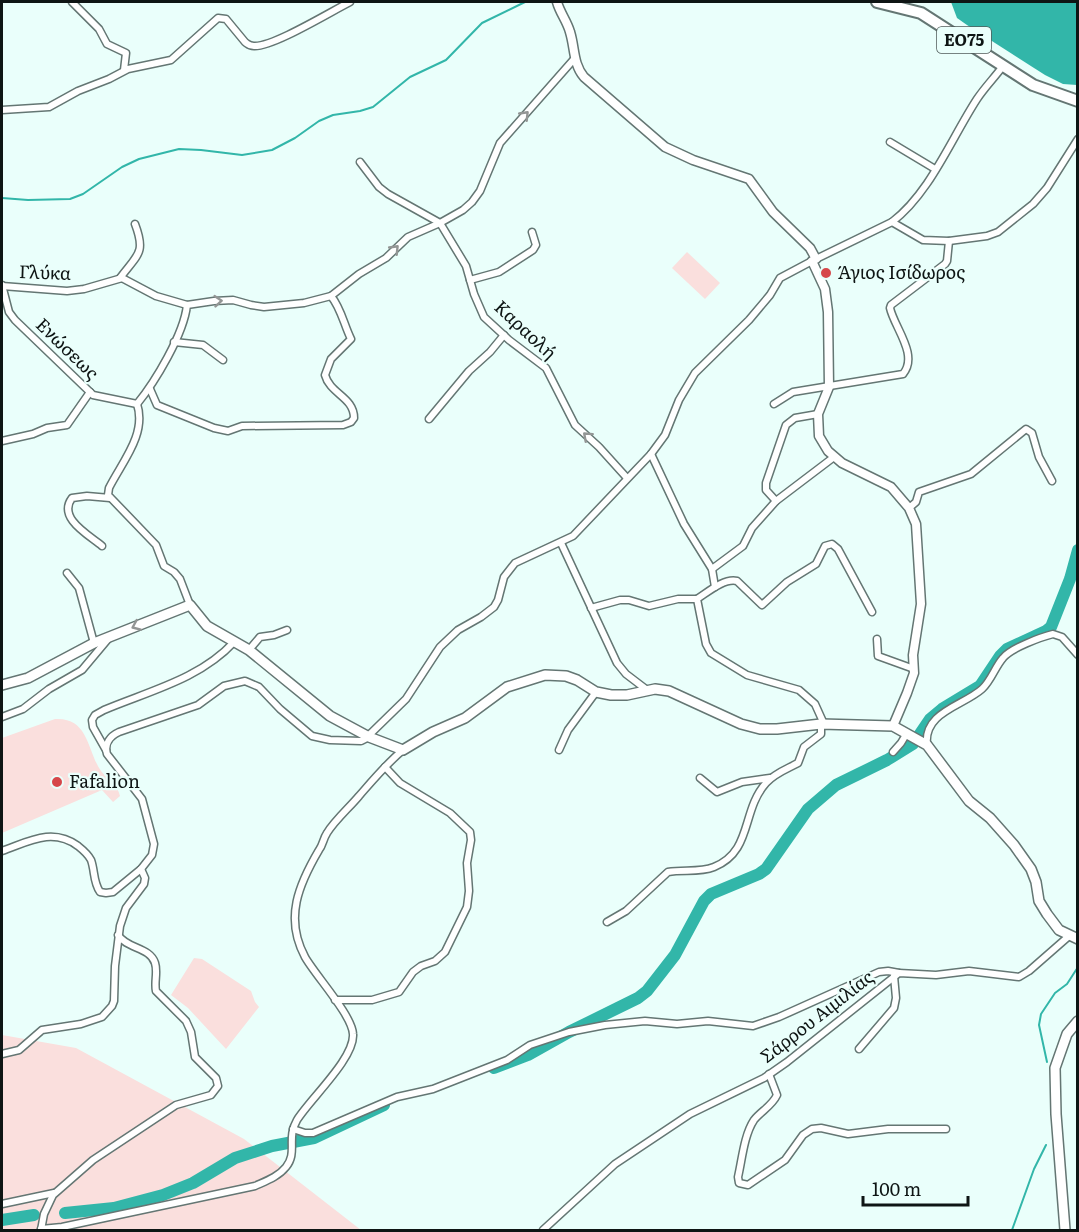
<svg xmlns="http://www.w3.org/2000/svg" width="1079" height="1232" font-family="Literata,serif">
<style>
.green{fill:#fadfdd}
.water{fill:#32b6a9}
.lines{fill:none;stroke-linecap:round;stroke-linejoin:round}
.stream{stroke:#32b6a9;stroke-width:2}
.river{stroke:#32b6a9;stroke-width:12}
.minor-casing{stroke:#647673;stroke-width:9}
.tertiary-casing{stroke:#647673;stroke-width:11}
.secondary-casing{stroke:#647673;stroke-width:12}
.primary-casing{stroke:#647673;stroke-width:14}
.minor{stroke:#fff;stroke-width:6}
.tertiary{stroke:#fff;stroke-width:8}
.secondary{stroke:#fff;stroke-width:9}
.primary{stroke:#fff;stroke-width:10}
.oneway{stroke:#939695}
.poi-dot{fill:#d6474a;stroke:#eafffb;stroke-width:2}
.labels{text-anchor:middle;stroke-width:4.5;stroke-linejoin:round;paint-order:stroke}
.shield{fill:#eafffb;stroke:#505b59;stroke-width:1.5}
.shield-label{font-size:16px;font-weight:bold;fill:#0e1514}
.street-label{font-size:18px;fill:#0e1514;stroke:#eafffb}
.poi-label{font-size:18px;fill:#0e1514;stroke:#eafffb;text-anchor:start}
</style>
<rect width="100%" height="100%" fill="#eafffb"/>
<g class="green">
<path d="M687,252L720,283L705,299L672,268Z"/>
<path d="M55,719C89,717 87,751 101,771C108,780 117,784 120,796L113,802L102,790L2,833V738Z"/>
<path d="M194,958L202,959L251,991L255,1002L259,1007L226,1049L188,1008L171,995Z"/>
<path d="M2,1035L76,1048L244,1139L361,1230H2Z"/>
</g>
<path class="water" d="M951,2H1077V85L1063,84L1045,75L967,25L957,18Z"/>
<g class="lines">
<g class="stream">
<path d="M2,198L28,200L70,199L83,194L122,167L139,159L179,149L201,150L242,155L272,150L295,138L319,121L333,115L360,111L373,107L410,77L446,60L482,23L525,2"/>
<path d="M1047,1062L1039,1025L1041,1014L1055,993L1067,984L1078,967"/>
<path d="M1012,1230L1034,1169L1046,1145"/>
</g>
<g class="river">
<path d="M494,1068L528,1055L569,1032L638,998L647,991L675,955L704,901L711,894L759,874L766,869L808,809L836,785L887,760L913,744L930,719L942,709L980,686L1000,656L1007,649L1046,631L1051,627L1070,579L1078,550"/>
<path d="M65,1213L114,1208L163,1195L193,1183L235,1158L272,1146L314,1138L384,1105"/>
<path d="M2,1220L34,1215"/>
</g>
<defs>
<g id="minor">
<path d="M72,2L99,29L107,44L126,53L124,70"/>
<path d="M2,110L49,107L78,91L109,79L128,69L171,60L218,18L226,19L245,42C249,45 249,46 254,46C273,47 330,12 350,2"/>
<path d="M890,142L935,169"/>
<path d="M360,162L379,187L388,194L440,223L466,266L474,294L484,317L509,340L546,368L575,425L599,447L627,478"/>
<path d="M892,222C930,193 951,139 977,99C985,87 995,77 1003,66"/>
<path d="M816,259L892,222L923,240L949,241L987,236L998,232L1033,204L1047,188L1078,139"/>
<path d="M120,278C138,254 146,253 135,224"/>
<path d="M470,280L499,272L533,250L536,245L532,232"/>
<path d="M2,285L9,312L15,320L93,395L137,404"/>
<path d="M2,286L67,291L84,289L122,278L156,296L187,305"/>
<path d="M174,342L203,345L223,360"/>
<path d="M150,389L157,405L214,428L228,431L242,426L343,425L351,422L354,418C354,397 330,394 325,375L331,359L351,339C344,325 341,308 331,296"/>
<path d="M137,404C155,382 184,334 187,305L214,301L233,300L251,305L264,307L304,303L331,296L359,274L386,258L408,237L440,223L463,210L472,202L480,191L500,143L575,58"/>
<path d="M137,404C147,434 122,462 109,488L108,495L156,545L164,566L174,572L180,579L190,605"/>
<path d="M774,404L793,392L903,374C919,355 894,327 890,308L891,305L945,264L947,261L949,241"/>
<path d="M429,419L469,371L490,352L504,335"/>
<path d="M2,441L33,434L47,428L67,425L90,392"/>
<path d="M651,454L684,524L712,569L715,587"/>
<path d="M776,501L766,490V483L786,425L795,418L818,414"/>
<path d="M909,508L916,502L919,492L971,474L1026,429L1032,433L1039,457L1052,481"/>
<path d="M561,543L617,663L626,674L647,690"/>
<path d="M102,546C89,535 57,518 72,498L87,496L110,498"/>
<path d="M712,569L743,546L752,528L776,501L834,457"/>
<path d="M67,573L79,588L94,643"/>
<path d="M591,608L620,600H629L649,606L678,599H697"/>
<path d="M877,639L878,656L914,669"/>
<path d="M249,650L260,637L274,635L287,630"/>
<path d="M2,717L23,709L49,689L82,670L108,639"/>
<path d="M824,724L815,704L799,690L747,675L711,653L706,644L697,599C708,592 724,578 737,581L762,605L787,582L816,564L825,546L832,544L838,549L872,612"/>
<path d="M927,745C923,712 963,706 982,689C991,681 995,667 1003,658C1011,648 1041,637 1053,634L1062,637L1078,655"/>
<path d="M106,750L93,727L92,720L95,715L104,710C149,691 200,679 234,642"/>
<path d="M559,750L568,730L596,692"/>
<path d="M893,752L901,743L907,733"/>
<path d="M700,778L717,792L742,782L770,778"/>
<path d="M2,851C28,842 52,827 78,846C83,850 88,854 91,860C95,871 93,882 100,892L106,893L113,892L141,869L152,855L154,844L142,799L107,754C104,744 110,736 119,732L198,705L224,686L245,681L259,687L280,709L312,736L330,740L361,741L365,739L406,699L440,647L458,630L481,617L494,607L498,600L504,577L515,563L573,536L651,454L665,435L679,400L695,373L749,320L770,295L780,278L812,261"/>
<path d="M607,922L626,911L668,872C683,869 699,873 714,867C753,851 741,811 766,783C775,773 787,769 798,763L804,747L821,734V724"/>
<path d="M335,1000H372L399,992L413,972L421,966L435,961L445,952L467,907L469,891L467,863L471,840L470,832L450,813L400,783L385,767"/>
<path d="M859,1049L894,1008L896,998L894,976"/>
<path d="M2,1054L19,1050L42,1030L81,1024L102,1017L112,1006L114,1001L115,966L120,926L126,908L144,884L145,878L141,869"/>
<path d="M769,1074L777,1095C772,1106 761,1111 754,1120C744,1135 742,1160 738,1177L739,1183L748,1185L785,1160L803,1135L812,1129L821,1128L848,1134L888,1129H946"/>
<path d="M293,1129L305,1133H313L397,1097L433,1089L507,1060L530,1045L569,1032L605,1025L645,1021L677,1024L708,1021L753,1026L779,1017L879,972L888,971L899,973"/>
<path d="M2,1204L54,1193"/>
<path d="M41,1229L62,1227L255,1186C266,1181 278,1177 286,1167C298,1152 286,1139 297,1120C310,1099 355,1058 353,1034C352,1015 315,975 305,957C284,918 299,884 319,850C323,845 323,839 327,833C335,820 349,808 359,796C373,780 387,763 403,750"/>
<path d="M41,1230L44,1214L53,1195L93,1160L176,1105L211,1095L218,1086L216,1078L195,1057L191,1032L186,1021L156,991C154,982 158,972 155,963C150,947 127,949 118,935"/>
<path d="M543,1230L615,1164L690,1114L764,1078L787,1062L899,973L936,975L969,971L1019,977L1029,971L1069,936"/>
</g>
<path id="tertiary" d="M557,2C560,13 567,21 570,32C575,48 573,64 584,77L665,147L693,160L749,179L773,212L810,248L816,259L812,261L825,289L828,312L829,387L818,414L819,436L828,451L842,463L891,487L909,508L916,524L921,604L913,655L914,673L907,693L893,726"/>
<g id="secondary">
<path d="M2,685L28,678L94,643L190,605L207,626L249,650L330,716L369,737L403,750L433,732L465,718L507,687L545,675L566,676L577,680L596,692L611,695H627L655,689L669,691L741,724L760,729H777L821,724L893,726L927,745L969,801L990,818L1014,845L1031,869L1036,882L1039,901L1047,914L1059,930L1078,939"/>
<path d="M1065,1230L1056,1114L1055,1068L1067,1034L1078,1021"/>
</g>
<path id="primary" d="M877,2L921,13L1033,85L1078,101"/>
</defs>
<use href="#minor" class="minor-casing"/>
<use href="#tertiary" class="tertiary-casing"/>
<use href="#secondary" class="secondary-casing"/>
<use href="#primary" class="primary-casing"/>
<use href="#minor" class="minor"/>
<use href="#tertiary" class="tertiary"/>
<use href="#secondary" class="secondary"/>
<use href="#primary" class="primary"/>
</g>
<defs><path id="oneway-chevron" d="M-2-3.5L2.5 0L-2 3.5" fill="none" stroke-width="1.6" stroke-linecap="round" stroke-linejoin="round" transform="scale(1.5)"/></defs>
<g class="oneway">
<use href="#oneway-chevron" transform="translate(525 115) rotate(-46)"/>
<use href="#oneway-chevron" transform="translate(395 249) rotate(-46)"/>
<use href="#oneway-chevron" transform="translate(218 301) rotate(-5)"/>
<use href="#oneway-chevron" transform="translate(587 436) rotate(-138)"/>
<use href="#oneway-chevron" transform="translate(136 626) rotate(157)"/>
</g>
<g class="poi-dot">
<circle cx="826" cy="273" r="6"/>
<circle cx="57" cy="782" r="6"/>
</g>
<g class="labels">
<rect class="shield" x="937" y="27" width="54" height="26" rx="4.5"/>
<g class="shield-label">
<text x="964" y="46">ΕΟ75</text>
</g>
<g class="street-label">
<text transform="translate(45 273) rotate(2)" y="6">Γλύκα</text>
<text transform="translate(525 330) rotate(43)" y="6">Καραολή</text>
<text transform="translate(67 349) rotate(44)" y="6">Ενώσεως</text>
<text transform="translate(817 1017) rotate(-38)" y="6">Σάρρου Αιμιλίας</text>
</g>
<g class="poi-label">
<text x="838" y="279">Άγιος Ισίδωρος</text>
<text x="69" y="788">Fafalion</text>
</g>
</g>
<rect width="1079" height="1232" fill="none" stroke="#0e1514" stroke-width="6"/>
<path d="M863 1196v9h105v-9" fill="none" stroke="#0e1514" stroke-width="3"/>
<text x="872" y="1196" font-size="18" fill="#0e1514" stroke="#eafffb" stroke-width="4.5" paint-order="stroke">100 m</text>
</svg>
